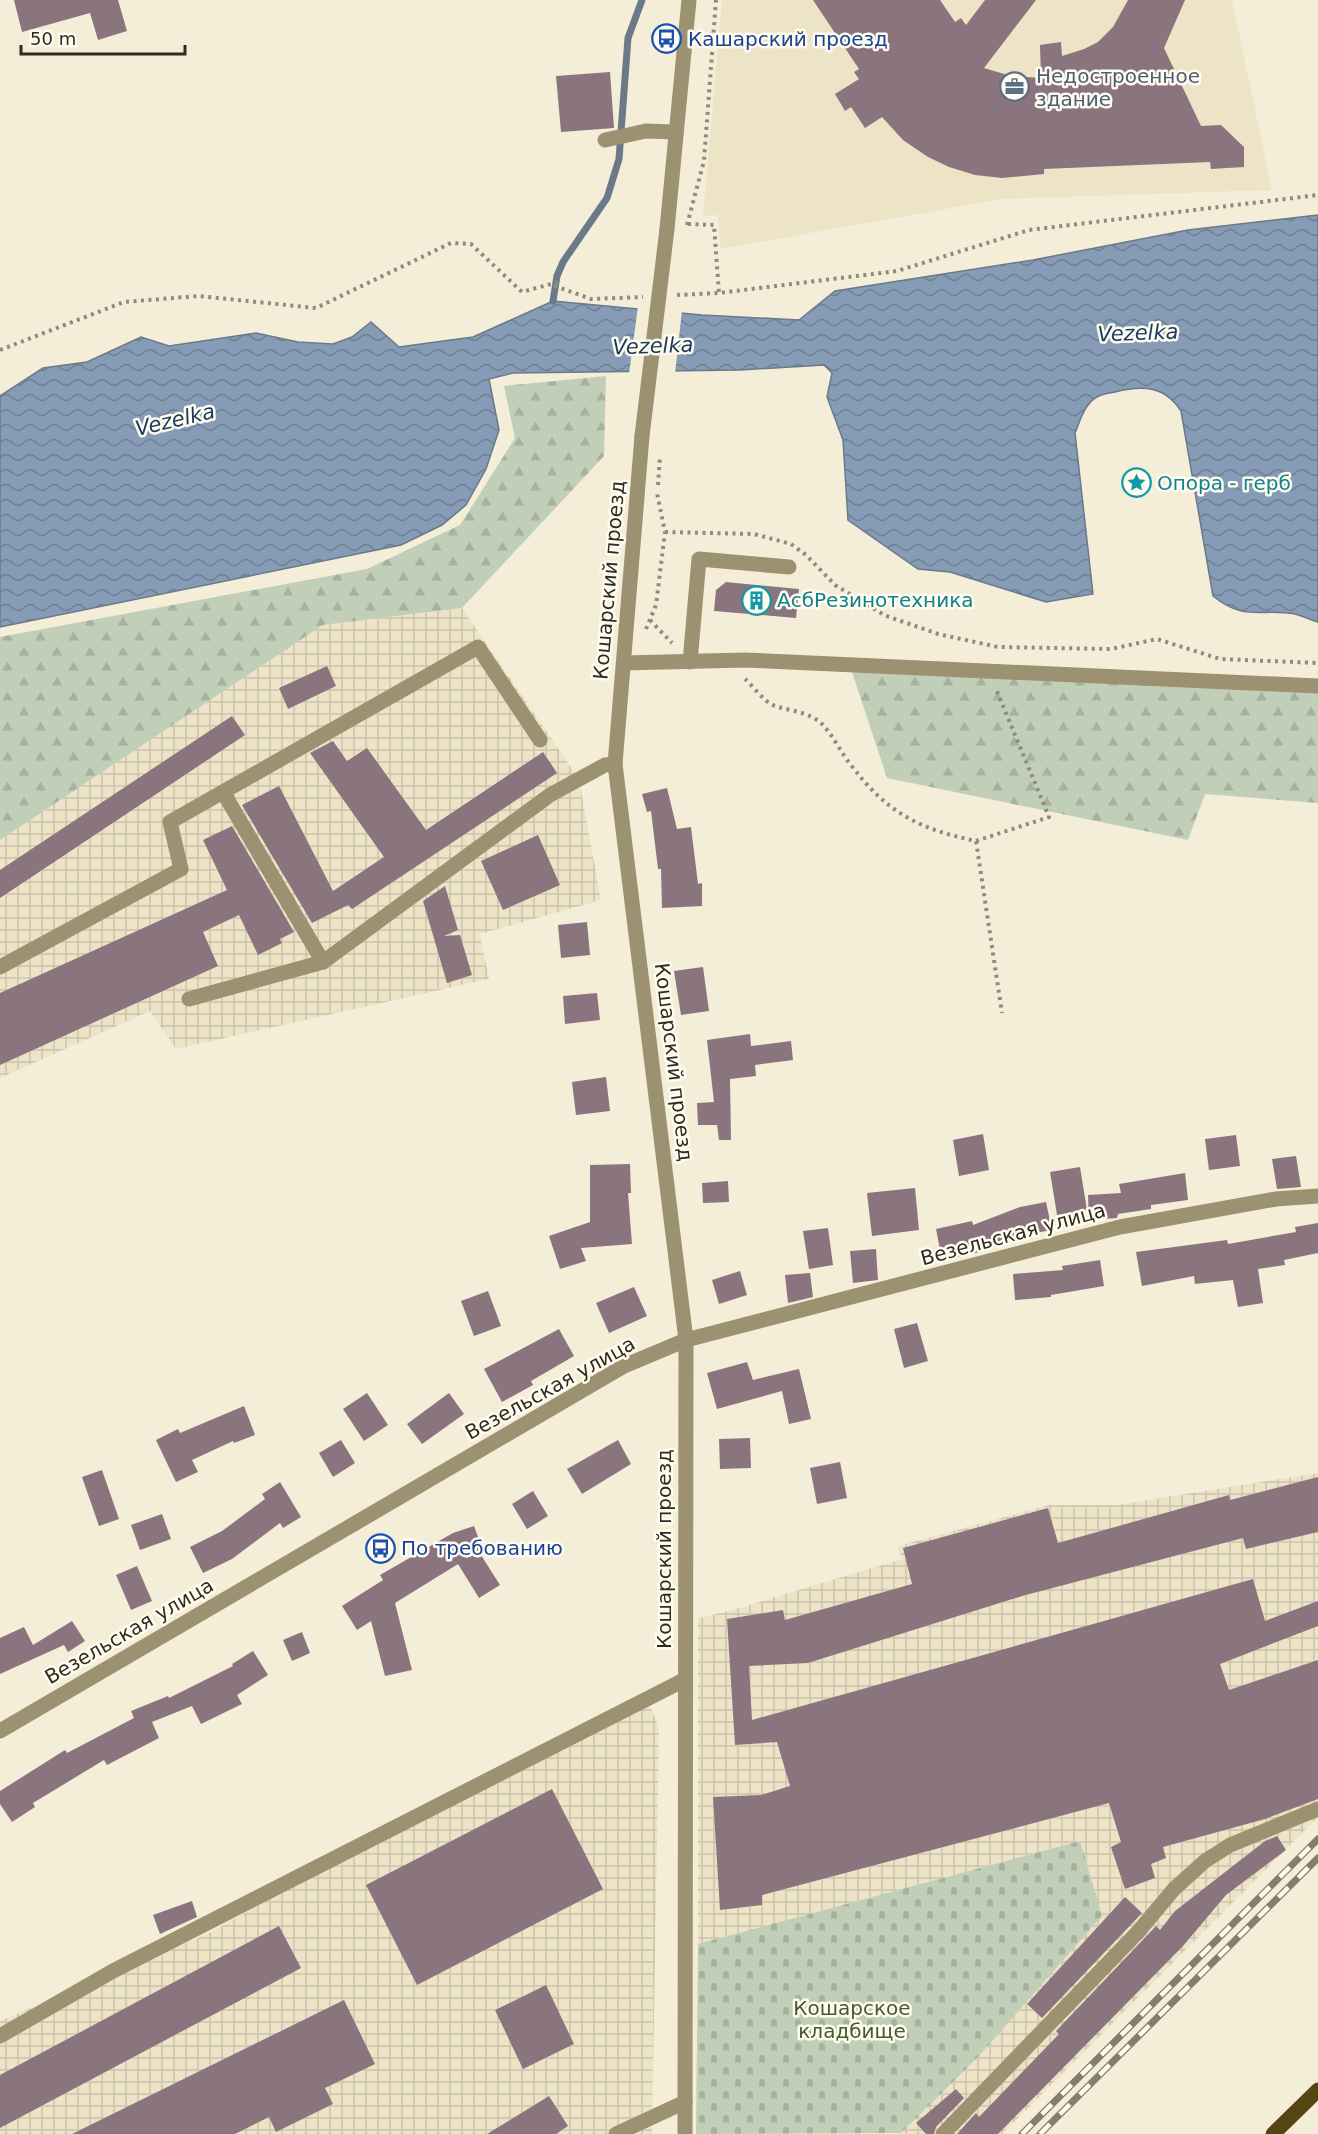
<svg xmlns="http://www.w3.org/2000/svg" width="1318" height="2134" font-family="'DejaVu Sans',sans-serif">
<style>
.built{fill:#ede4c7}
.industrial{fill:url(#industrial-grid)}
.forest{fill:url(#forest-firs)}
.cemetery{fill:url(#cemetery-stones)}
.water{fill:url(#water-waves);stroke:#6b7989;stroke-width:1.5}
.pier{fill:#f4eed8}
.lines{fill:none;stroke-linecap:round;stroke-linejoin:round}
.stream{stroke:#6b7989;stroke-width:7}
.building{fill:#8a757e}
.path{stroke:#8f8b7c;stroke-width:4;stroke-dasharray:3 4.5;stroke-linecap:butt}
.minor{stroke:#9c9170;stroke-width:15}
.major{stroke:#554510;stroke-width:15}
.rail-casing{stroke:#827e70;stroke-width:7}
.rail{stroke:#fffbee;stroke-width:4.5;stroke-dasharray:14;stroke-linecap:butt}
.minor-bridge{stroke:#9c9170;stroke-width:15}
.labels{text-anchor:middle;stroke-width:5;stroke-linejoin:round;paint-order:stroke}
.transit-label{font-size:20px;fill:#164399;stroke:#fffbee;text-anchor:start}
.service-label{font-size:20px;fill:#4e5e75;stroke:#fffbee;text-anchor:start}
.culture-label{font-size:20px;fill:#0d838f;stroke:#fffbee;text-anchor:start}
.street-label{font-size:20px;fill:#2d2b23;stroke:#fffbee}
.park-label{font-size:20px;fill:#435b2d;stroke:#fffbee}
.water-label{font-size:21px;font-style:italic;fill:#18395e;stroke:#fffbee}
</style>
<defs>
<pattern id="industrial-grid" width="8" height="8" patternUnits="userSpaceOnUse" patternTransform="scale(1.5)"><rect width="8" height="8" fill="#ede4c7"/><path d="M0 4h8M4 0v8" fill="none" stroke="#ccc4ab"/></pattern>
<pattern id="forest-firs" width="22" height="20" patternUnits="userSpaceOnUse" patternTransform="scale(1.5)"><rect width="22" height="20" fill="#c1ceb8"/><path d="M5 1l3.5 6h-7zM16 11l3.5 6h-7z" fill="#a6b19e"/></pattern>
<pattern id="cemetery-stones" width="16" height="16" patternUnits="userSpaceOnUse" patternTransform="scale(1.5)"><rect width="16" height="16" fill="#c1ceb8"/><path d="M2 7V4a2 2 0 0 1 4 0v3zM10 15v-3a2 2 0 0 1 4 0v3z" fill="#a6b19e"/></pattern>
<pattern id="water-waves" width="16" height="10" patternUnits="userSpaceOnUse" patternTransform="scale(1.5)"><rect width="16" height="10" fill="#869bb5"/><path d="M0 5q4-4 8 0t8 0" fill="none" stroke="#6e7f93"/></pattern>
</defs>
<rect width="100%" height="100%" fill="#f4eed8"/>
<path class="built" d="M722,0H1232L1272,190L1002,199L720,249L718,215L703,216Z"/>
<g class="industrial">
<path d="M462,608L579,779L601,900L480,934L489,979L176,1049L150,1011L0,1078V840L323,625Z"/>
<path d="M1318,1473V1817L1002,2134H899L978,2057L1080,1841L698,1944V1618L729,1611L902,1559L898,1546L1049,1505H1116Z"/>
<path d="M645,1693L659,1728L652,2134H0V2021L205,1935Z"/>
</g>
<g class="forest">
<path d="M606,376L604,456L462,608L323,625L0,840V637L367,569L460,525L515,438L504,386Z"/>
<path d="M852,672L1318,692V803L1205,794L1188,840L887,778Z"/>
</g>
<path class="cemetery" d="M1080,1841L1102,1916L978,2057L901,2133L696,2134L698,1944Z"/>
<path class="water" d="M1318,215V622C1311,620 1303,616 1295,614C1260,608 1245,622 1213,596L1181,411C1165,386 1143,385 1115,392C1110,393 1102,394 1097,397C1085,403 1080,421 1075,433L1093,594L1046,602L950,572L918,569L848,520L843,440L827,397L832,373L824,365L740,370L513,373L489,379L499,430L486,469L466,505L442,525L401,545L0,627V396L43,368L87,362L141,337L169,346L256,333L298,342L333,344L352,337L371,322L399,347L473,337L553,301L702,315L799,320L835,291L1033,260L1188,230Z"/>
<path class="pier" d="M638,306L682,310L675,374H629Z"/>
<g class="lines">
<path class="stream" d="M553,301L557,276L563,262L607,198L619,159L628,38L642,0"/>
</g>
<g class="building">
<path d="M14,0H118L127,31L98,40L90,13L22,32Z"/>
<path d="M813,0H940L955,22L961,18L966,25L985,0H1036L984,68L1011,76L1041,78L1040,45L1061,42L1062,56L1084,49L1098,42L1113,27L1128,0H1185L1164,48L1201,126L1221,125L1244,147V167L1211,169L1210,162L1044,169V174L1002,178L975,175L949,167L928,157L903,140L882,117L865,128L851,107L845,111L835,94L859,79L854,72L859,69Z"/>
<path d="M610,72L614,128L561,132L556,76Z"/>
<path d="M726,582L799,589L796,618L714,611L716,590Z"/>
<path d="M327,666L336,686L288,709L279,688Z"/>
<path d="M232,716L245,735L0,898V870Z"/>
<path d="M333,741L347,761L367,748L426,830L543,752L557,773L352,909L348,905L312,923L242,805L279,786L333,891L384,857L310,753Z"/>
<path d="M667,788L677,829L691,827L698,884L702,883V906L662,908L661,869H658L651,811L647,812L642,794Z"/>
<path d="M232,826L294,932L280,939L282,943L258,955L239,915L203,932L218,966L0,1065V993L227,890L203,840Z"/>
<path d="M538,835L560,885L503,910L481,861Z"/>
<path d="M445,886L458,930L444,936L460,935L472,975L447,983L423,901Z"/>
<path d="M587,922L590,955L561,958L558,925Z"/>
<path d="M703,967L709,1011L681,1015L674,971Z"/>
<path d="M597,993L600,1020L565,1024L563,996Z"/>
<path d="M750,1034L751,1046L791,1041L793,1060L755,1065L756,1076L730,1079L731,1140H719L717,1125H698L697,1103L714,1102L707,1040Z"/>
<path d="M606,1077L610,1111L576,1115L572,1082Z"/>
<path d="M983,1134L989,1170L959,1176L953,1140Z"/>
<path d="M1236,1135L1240,1166L1209,1170L1205,1139Z"/>
<path d="M1296,1156L1301,1187L1277,1189L1272,1159Z"/>
<path d="M630,1164L631,1193H628L632,1244L581,1248L586,1261L560,1269L549,1236L590,1222V1165Z"/>
<path d="M1080,1167L1087,1210L1057,1215L1050,1172Z"/>
<path d="M1185,1173L1188,1200L1151,1205V1209L1118,1214L1117,1218L1089,1220L1088,1195L1121,1193L1119,1184Z"/>
<path d="M728,1181L729,1202L703,1203L702,1183Z"/>
<path d="M915,1188L919,1230L872,1236L867,1193Z"/>
<path d="M1046,1202L1052,1230L1029,1234L980,1252L942,1260L936,1229L972,1221L973,1225L1020,1207Z"/>
<path d="M1318,1223V1253L1284,1260L1285,1265L1258,1269L1263,1303L1238,1307L1233,1280L1195,1284L1194,1276L1142,1286L1136,1252L1227,1240L1228,1244L1296,1232L1295,1227Z"/>
<path d="M828,1228L833,1265L809,1269L803,1231Z"/>
<path d="M876,1249L878,1280L853,1283L850,1251Z"/>
<path d="M1100,1260L1104,1286L1051,1295V1297L1015,1300L1013,1274L1063,1270L1062,1266Z"/>
<path d="M740,1271L747,1295L719,1304L712,1280Z"/>
<path d="M810,1273L813,1297L788,1303L785,1275Z"/>
<path d="M634,1287L647,1316L609,1333L596,1303Z"/>
<path d="M488,1291L501,1326L474,1336L461,1301Z"/>
<path d="M917,1323L928,1361L904,1368L894,1329Z"/>
<path d="M559,1329L574,1356L531,1381L533,1385L502,1402L484,1369Z"/>
<path d="M747,1362L753,1380L799,1369L811,1419L789,1424L782,1391L717,1409L707,1373Z"/>
<path d="M367,1393L388,1425L364,1441L343,1409Z"/>
<path d="M449,1393L464,1414L422,1444L407,1424Z"/>
<path d="M244,1406L255,1435L234,1443L233,1441L192,1460L198,1472L176,1482L156,1440L178,1429L180,1433Z"/>
<path d="M750,1438L751,1468L720,1469L719,1439Z"/>
<path d="M341,1440L355,1463L333,1477L319,1453Z"/>
<path d="M618,1440L631,1464L582,1494L567,1469Z"/>
<path d="M840,1462L847,1498L817,1504L810,1468Z"/>
<path d="M102,1470L119,1519L99,1526L82,1477Z"/>
<path d="M1318,1477V1532L1246,1549L1243,1538L1022,1596L808,1663L749,1666L752,1720L1253,1579L1265,1621L1318,1601V1626L1220,1664L1229,1690L1318,1660V1799L1265,1819L1163,1847L1166,1858L1151,1864L1155,1878L1125,1889L1111,1847L1121,1842L1109,1803L762,1895V1905L720,1910L713,1797L761,1795L790,1786L777,1742L735,1745L727,1619L783,1610L785,1620L912,1584L903,1548L1048,1508L1058,1543L1229,1495L1230,1500Z"/>
<path d="M280,1482L301,1517L283,1528L280,1523L232,1559L203,1573L190,1547L222,1531L265,1499L262,1494Z"/>
<path d="M533,1491L548,1516L527,1529L512,1504Z"/>
<path d="M162,1514L171,1539L140,1550L131,1525Z"/>
<path d="M474,1526L483,1550L479,1552L500,1585L479,1598L458,1564L395,1603L412,1670L385,1676L371,1621L357,1630L342,1606L383,1580L380,1575L453,1533Z"/>
<path d="M137,1566L152,1601L131,1610L116,1575Z"/>
<path d="M72,1621L85,1641L68,1652L64,1645L0,1674V1638L24,1627L33,1645Z"/>
<path d="M302,1632L310,1653L292,1661L283,1640Z"/>
<path d="M253,1651L268,1675L237,1695L242,1704L201,1724L192,1706L152,1722L159,1738L107,1765L104,1760L33,1803L35,1807L12,1822L0,1804V1791L65,1750L67,1753L134,1718L131,1711L168,1696L169,1698L233,1666L232,1664Z"/>
<path d="M552,1789L603,1889L417,1985L366,1885Z"/>
<path d="M1277,1836L1286,1850L1226,1895L1183,1946L998,2134H957L976,2113L979,2117L1059,2034L1056,2031L1156,1926L1160,1930L1175,1911L1265,1841Z"/>
<path d="M1125,1897L1142,1913L1042,2018L1027,2004Z"/>
<path d="M192,1901L197,1917L160,1934L153,1915Z"/>
<path d="M279,1926L301,1968L0,2128V2075Z"/>
<path d="M546,1985L574,2044L523,2069L495,2010Z"/>
<path d="M344,2000L375,2064L325,2088L333,2104L276,2132L269,2117L235,2134H72Z"/>
<path d="M956,2089L964,2098L936,2127L934,2134H926L916,2123Z"/>
<path d="M549,2096L568,2126L556,2134H487Z"/>
</g>
<g class="lines">
<g class="path">
<path d="M688,224L714,225L719,293"/>
<path d="M687,225L704,161L716,0"/>
<path d="M677,295L719,293L897,271L1029,230L1318,195"/>
<path d="M0,350L124,302L198,296L316,308L451,243L471,244L522,292L558,282L555,286L591,299L643,297"/>
<path d="M658,485L660,457"/>
<path d="M665,532L754,534L791,544L806,555L835,585L884,615L938,634L998,647L1111,649L1157,639L1220,659L1318,663"/>
<path d="M650,620L672,643"/>
<path d="M646,629L656,605L665,532L657,493"/>
<path d="M745,679C753,686 764,702 775,706C791,711 809,712 822,724C833,735 841,753 851,765C887,813 919,829 976,841L1002,1013"/>
<path d="M976,841L1049,817L996,689"/>
</g>
<g class="minor">
<path d="M605,140L646,131L676,132"/>
<path d="M667,229L689,0"/>
<path d="M642,436L615,764L686,1340L685,2134"/>
<path d="M690,662L699,559L789,567"/>
<path d="M624,663L745,660L1318,686"/>
<path d="M223,792L323,962"/>
<path d="M0,967L181,869L170,822L478,647L540,740"/>
<path d="M189,999L323,962L550,795L605,765L615,764"/>
<path d="M0,1731L624,1366L686,1340L1120,1227L1276,1199L1318,1196"/>
<path d="M0,2036L113,1971L684,1680"/>
<path d="M616,2134L685,2102"/>
<path d="M943,2134L1138,1932L1174,1889L1205,1861L1230,1845L1318,1809"/>
</g>
<path class="major" d="M1273,2134L1318,2090"/>
<defs>
<g id="rail">
<path d="M1022,2134L1318,1839"/>
<path d="M1040,2134L1318,1858"/>
</g>
</defs>
<use href="#rail" class="rail-casing"/>
<use href="#rail" class="rail"/>
<path class="minor-bridge" d="M642,436L667,229"/>
</g>
<defs>
<symbol id="bus-ring" viewBox="-11 -11 22 22"><circle r="9.5" fill="#fffbee" stroke="#1a4fb4" stroke-width="1.5"/><path d="M-5-6H5V4H4V6H2V4H-2V6H-4V4H-5ZM-3.5-4V0h7V-4ZM-3.5 1.2v1.5H-2V1.2ZM2 1.2v1.5H3.5V1.2Z" fill="#1a4fb4"/></symbol>
<symbol id="office-ring" viewBox="-11 -11 22 22"><circle r="9.5" fill="#fffbee" stroke="#5c6f8a" stroke-width="1.5"/><path d="M-6-3h4V-5.5h4V-3h4V5H-6ZM-1-4.5V-3h2v-1.5ZM-6 0V1H6V0Z" fill="#5c6f8a"/></symbol>
<symbol id="sight-ring" viewBox="-11 -11 22 22"><circle r="9.5" fill="#fffbee" stroke="#0f9aa8" stroke-width="1.5"/><path d="M0-6L1.8-2.2L6-1.7L2.9 1.2L3.7 5.4L0 3.3L-3.7 5.4L-2.9 1.2L-6-1.7L-1.8-2.2Z" fill="#0f9aa8"/></symbol>
<symbol id="building-ring" viewBox="-11 -11 22 22"><circle r="9.5" fill="#fffbee" stroke="#0f9aa8" stroke-width="1.5"/><path d="M-4-6H4V6H1V3H-1V6H-4ZM-2.5-4.3h1.7v1.8h-1.7ZM.8-4.3h1.7v1.8H.8ZM-2.5-1h1.7V.8h-1.7ZM.8-1h1.7V.8H.8Z" fill="#0f9aa8"/></symbol>
</defs>
<g fill-rule="evenodd">
<use href="#bus-ring" x="650" y="22" width="33" height="33"/>
<use href="#office-ring" x="998" y="70" width="33" height="33"/>
<use href="#sight-ring" x="1120" y="466" width="33" height="33"/>
<use href="#building-ring" x="740" y="584" width="33" height="33"/>
<use href="#bus-ring" x="364" y="1532" width="33" height="33"/>
</g>
<g class="labels">
<g class="transit-label">
<text x="688" y="46">Кашарский проезд</text>
<text x="401" y="1555">По требованию</text>
</g>
<g class="service-label">
<text x="1036" y="83">Недостроенное<tspan x="1036" dy="23">здание</tspan></text>
</g>
<g class="culture-label">
<text x="1157" y="490">Опора - герб</text>
<text x="777" y="607">АсбРезинотехника</text>
</g>
<g class="street-label">
<text transform="translate(609 580) rotate(-85)" y="7">Кошарский проезд</text>
<text transform="translate(674 1062) rotate(83)" y="7">Кошарский проезд</text>
<text transform="translate(1013 1234) rotate(-15)" y="7">Везельская улица</text>
<text transform="translate(550 1388) rotate(-29)" y="7">Везельская улица</text>
<text transform="translate(664 1549) rotate(-90)" y="7">Кошарский проезд</text>
<text transform="translate(129 1631) rotate(-30)" y="7">Везельская улица</text>
</g>
<g class="park-label">
<text x="852" y="2015">Кошарское<tspan x="852" dy="23">кладбище</tspan></text>
</g>
<g class="water-label">
<text transform="translate(1138 333) rotate(-2)" y="7">Vezelka</text>
<text transform="translate(653 346) rotate(-2)" y="7">Vezelka</text>
<text transform="translate(175 420) rotate(-13)" y="7">Vezelka</text>
</g>
</g>
<path d="M21 45v9h164v-9" fill="none" stroke="#2d2b23" stroke-width="3"/>
<text x="30" y="45" font-size="18" fill="#2d2b23" stroke="#fffbee" stroke-width="4.5" paint-order="stroke">50 m</text>
</svg>
